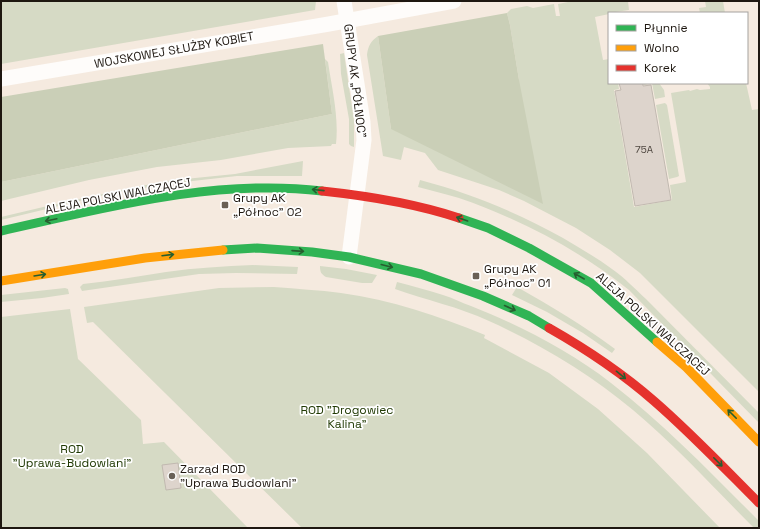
<svg xmlns="http://www.w3.org/2000/svg" width="760" height="529" font-family="'Space Grotesk',sans-serif">
<style>
.green{fill:#d6dac5}
.forest{fill:#cacfb7}
.building{fill:#ddd4cc;stroke:#c1b9b0}
.lines{fill:none;stroke-linecap:round;stroke-linejoin:round}
.street{stroke:#fefcfa;stroke-width:15}
.fast{stroke:#30b455;stroke-width:9}
.slow{stroke:#ff9f0a;stroke-width:9}
.jam{stroke:#e5322d;stroke-width:9}
.oneway{stroke:#265e2f}
.poi-dot{fill:#696158;stroke:#fff;stroke-width:1.5}
.labels{text-anchor:middle;stroke-width:3.5;stroke-linejoin:round;paint-order:stroke}
.number-label{font-size:10px;fill:#4f4740}
.street-label{font-size:12px;fill:#1e1710;stroke:#fff}
.poi-label{font-size:12px;fill:#1e1710;stroke:#fff;text-anchor:start}
.park-label{font-size:12px;fill:#213a04;stroke:#fff}
</style>
<rect width="100%" height="100%" fill="#f5eadf"/>
<g class="green">
<path d="M1,1H316L315,10L1,64Z"/>
<path d="M573,1H628L629,10L609,13V14L595,17L603,60L609,59V83H618L619,89L614,90L634,207L672,200L670,185L686,182L671,93L689,90L690,91L697,89L700,90L710,89V87L707,83H746L752,110L759,109V392L640,273L610,250L576,228L524,201L499,190L438,170L425,153L404,147L401,160L383,156L367,55C368,46 371,41 378,36L391,129L519,80L510,25L507,13L511,9L527,6L533,8L554,4L556,16H560L558,4Z"/>
<path d="M705,1H723L725,13H700L699,8L706,7Z"/>
<path d="M344,53L354,121V147L351,146L349,144V119L341,74L340,54Z"/>
<path d="M325,59L328,62C332,89 339,117 336,144H332L331,146L288,148L221,160L157,167L89,180L1,201V182L332,114Z"/>
<path d="M644,83H659L664,90L665,97L655,99L652,83L644,85Z"/>
<path d="M665,103L667,105L679,176L677,177L669,179L656,105Z"/>
<path d="M303,161L302,176H237L175,183L113,193L1,220V217L56,204L140,186L175,180L235,174Z"/>
<path d="M420,180C470,193 518,213 563,238C580,248 597,258 612,269C625,278 635,289 646,299L759,413V423L629,290C579,250 520,219 459,198C446,194 432,191 418,187Z"/>
<path d="M253,265L298,267L297,274L236,273L199,274L82,291L80,287L83,284C111,281 139,276 166,272C195,268 224,266 253,265Z"/>
<path d="M320,266L346,269L377,275L372,283H362L326,277C321,274 320,272 320,266Z"/>
<path d="M397,282C412,286 428,290 443,295C453,298 462,303 471,306C519,325 570,351 611,383C665,425 711,473 759,521V528H754C714,488 676,446 633,410C590,374 540,344 489,321C459,307 426,300 395,289Z"/>
<path d="M274,287C297,289 319,290 341,293C391,300 439,316 485,335L484,338L549,373L598,409L647,453L720,528H302L93,322L87,323L84,307L219,288Z"/>
<path d="M517,287C551,306 584,326 615,349L612,353L583,333L547,312L512,295Z"/>
<path d="M65,288L68,289L69,294L42,298L1,302V295Z"/>
<path d="M70,309L78,359L141,420L143,444L164,442L248,528H1V317Z"/>
</g>
<g class="forest">
<path d="M507,13L510,25L519,80L543,204L391,129L378,36Z"/>
<path d="M323,44L332,114L1,182V97Z"/>
</g>
<g class="building">
<path d="M619,83H643V86L651,85L671,200L635,206L615,91L621,90Z"/>
<path d="M178,463L181,488L166,490L162,465Z"/>
</g>
<g class="lines">
<g class="street">
<path d="M344,1L363,122L364,140L349,257"/>
<path d="M1,79L329,24L454,1"/>
</g>
<g class="fast">
<path d="M459,218L488,228L529,248L591,283L657,342"/>
<path d="M1,231C105,208 215,178 322,191"/>
<path d="M223,250L257,248L312,252L349,257L421,274L483,296L529,316L549,328"/>
</g>
<g class="slow">
<path d="M1,281L145,258L223,250"/>
<path d="M657,342L686,367L759,442"/>
</g>
<g class="jam">
<path d="M322,191C369,196 414,203 459,218"/>
<path d="M549,328C586,349 622,373 654,401C691,433 725,469 759,503"/>
</g>
</g>
<defs><path id="oneway-shaft" d="M-6 0H5M1.5-3L5.5 0L1.5 3" fill="none" stroke-width="1.6" stroke-linecap="round" stroke-linejoin="round"/></defs>
<g class="oneway">
<use href="#oneway-shaft" transform="translate(318 190) rotate(-174)"/>
<use href="#oneway-shaft" transform="translate(462 219) rotate(-161)"/>
<use href="#oneway-shaft" transform="translate(51 220) rotate(168)"/>
<use href="#oneway-shaft" transform="translate(298 251) rotate(4)"/>
<use href="#oneway-shaft" transform="translate(168 255) rotate(-7)"/>
<use href="#oneway-shaft" transform="translate(387 266) rotate(14)"/>
<use href="#oneway-shaft" transform="translate(40 275) rotate(-9)"/>
<use href="#oneway-shaft" transform="translate(579 276) rotate(-150)"/>
<use href="#oneway-shaft" transform="translate(510 308) rotate(24)"/>
<use href="#oneway-shaft" transform="translate(621 375) rotate(39)"/>
<use href="#oneway-shaft" transform="translate(732 414) rotate(-135)"/>
<use href="#oneway-shaft" transform="translate(718 462) rotate(45)"/>
</g>
<g class="poi-dot">
<rect x="221" y="201" width="8" height="8" rx="2"/>
<rect x="472" y="272" width="8" height="8" rx="2"/>
<circle cx="172" cy="476" r="4"/>
</g>
<g class="labels">
<g class="number-label">
<text x="644" y="153">75A</text>
</g>
<g class="street-label">
<text transform="translate(174 50) rotate(-10)" y="4">WOJSKOWEJ SŁUŻBY KOBIET</text>
<text transform="translate(355 81) rotate(83)" y="4">GRUPY AK „PÓŁNOC”</text>
<text transform="translate(118 196) rotate(-11)" y="4">ALEJA POLSKI WALCZĄCEJ</text>
<text transform="translate(653 324) rotate(42)" y="4">ALEJA POLSKI WALCZĄCEJ</text>
</g>
<g class="poi-label">
<text x="233" y="202">Grupy AK<tspan x="233" dy="14">„Północ” 02</tspan></text>
<text x="484" y="273">Grupy AK<tspan x="484" dy="14">„Północ” 01</tspan></text>
<text x="180" y="473">Zarząd ROD<tspan x="180" dy="14">"Uprawa Budowlani"</tspan></text>
</g>
<g class="park-label">
<text x="347" y="414">ROD "Drogowiec<tspan x="347" dy="14">Kalina"</tspan></text>
<text x="72" y="453">ROD<tspan x="72" dy="14">"Uprawa-Budowlani"</tspan></text>
</g>
</g>
<rect width="760" height="529" fill="none" stroke="#1e1710" stroke-width="4"/>
<rect x="608" y="12" width="140" height="72" fill="#ffffff" stroke="#a5a29f"/>
<rect x="616" y="25" width="20" height="6" fill="#30b455" stroke="#a5a29f"/>
<text x="644" y="32" font-size="12" fill="#1e1710">Płynnie</text>
<rect x="616" y="45" width="20" height="6" fill="#ff9f0a" stroke="#a5a29f"/>
<text x="644" y="52" font-size="12" fill="#1e1710">Wolno</text>
<rect x="616" y="65" width="20" height="6" fill="#e5322d" stroke="#a5a29f"/>
<text x="644" y="72" font-size="12" fill="#1e1710">Korek</text>
</svg>
